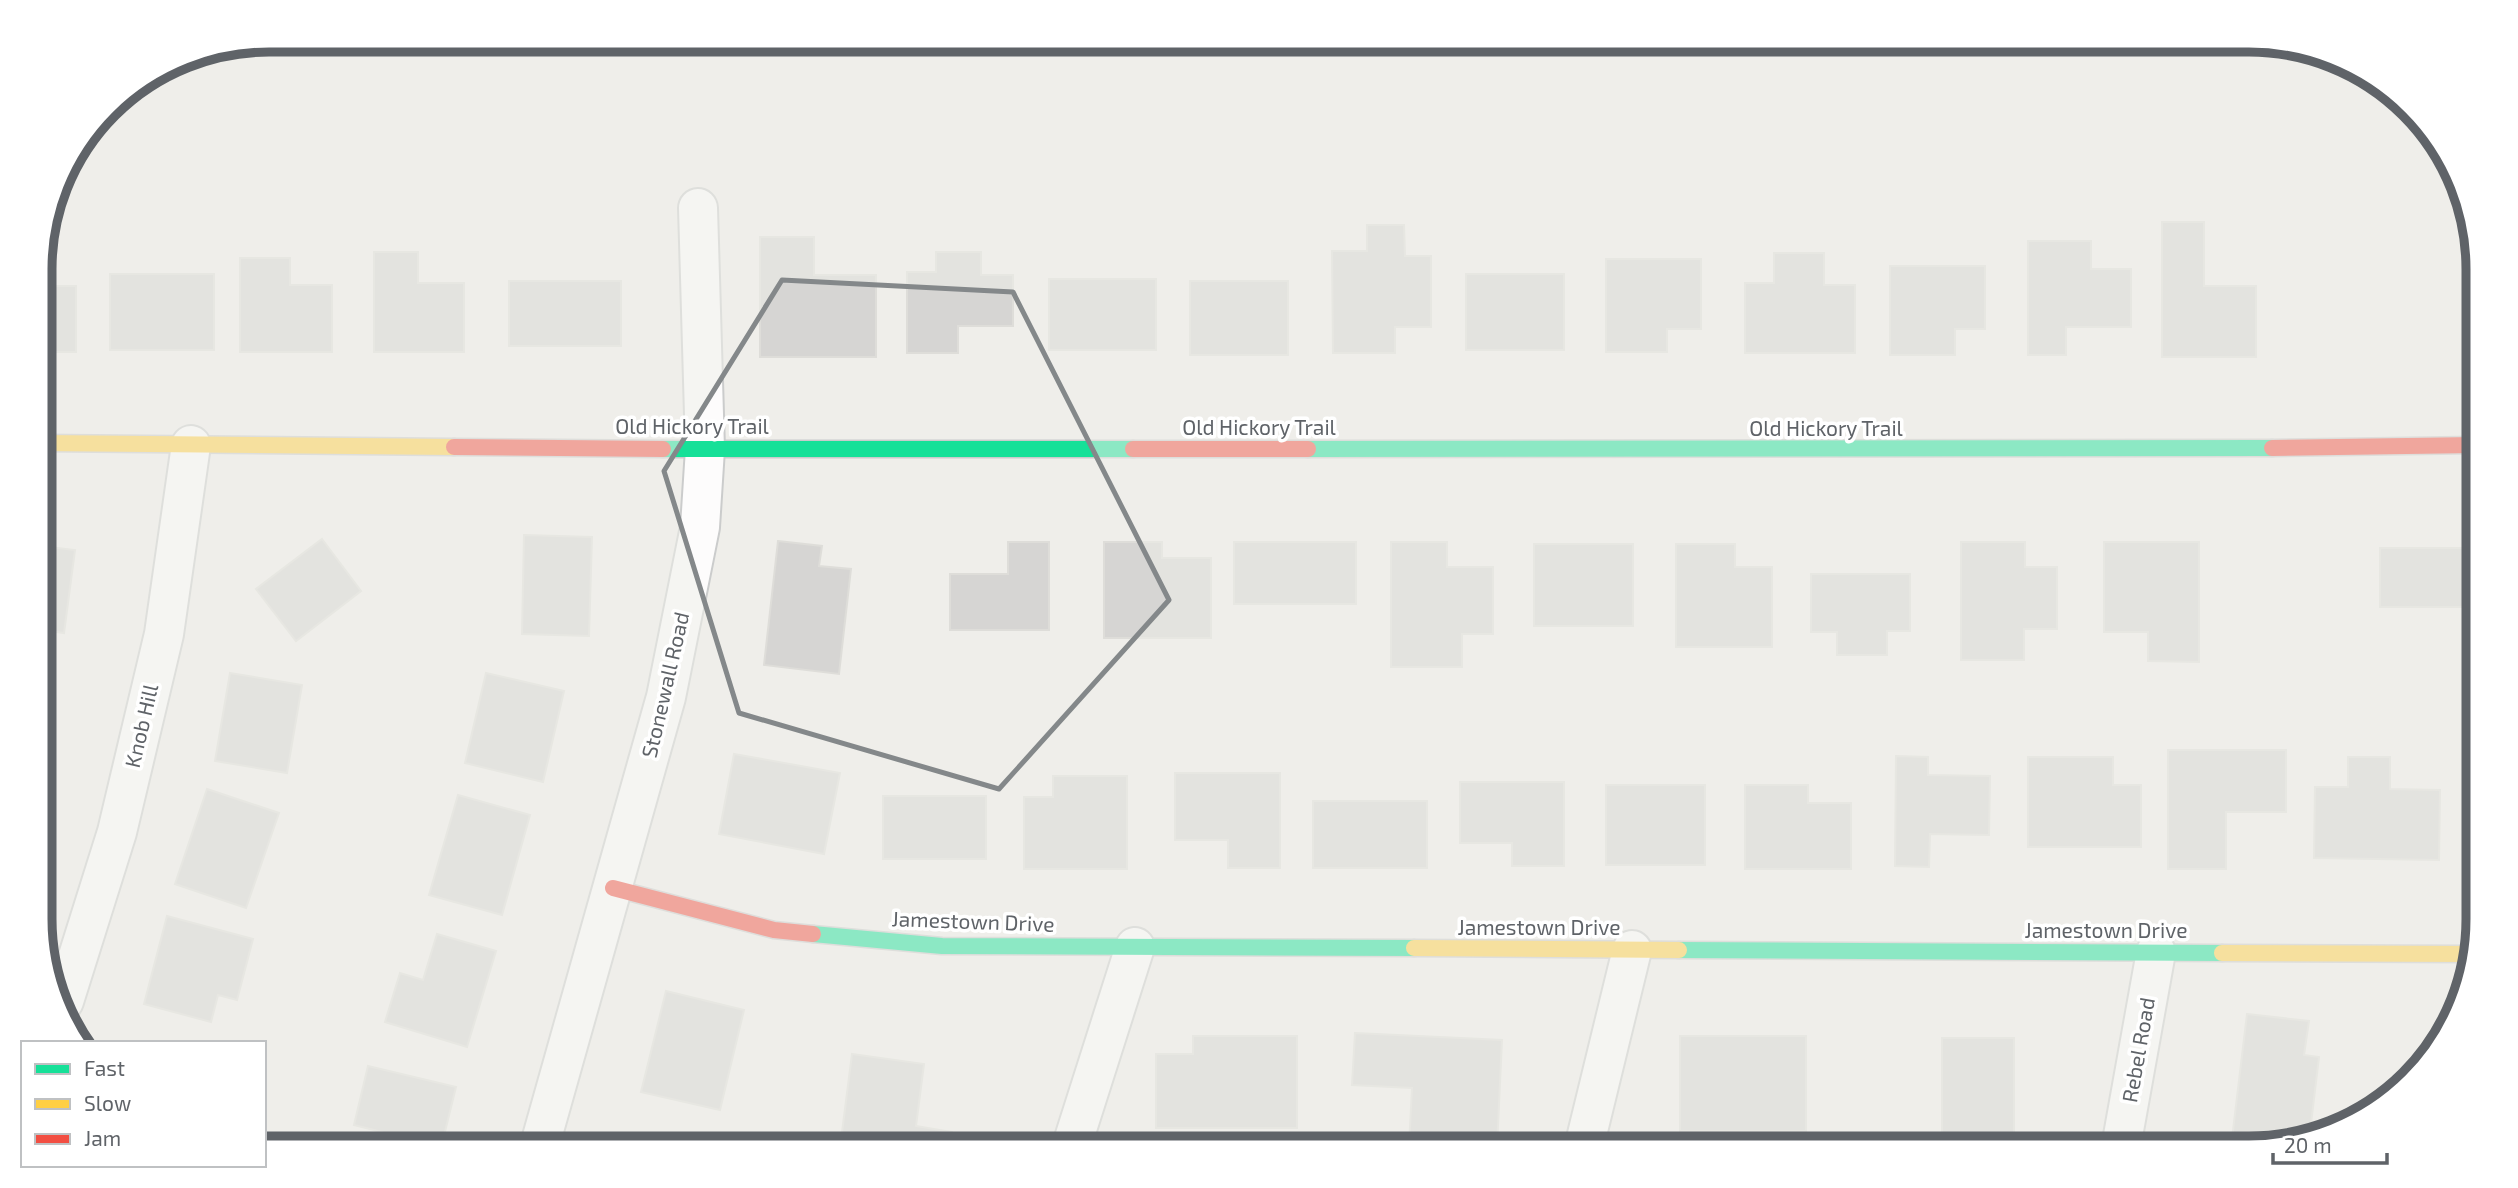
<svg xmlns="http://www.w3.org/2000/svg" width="2518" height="1188" font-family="'Exo 2',sans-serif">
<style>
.building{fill:#d6d5d3;stroke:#deddd9;stroke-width:2}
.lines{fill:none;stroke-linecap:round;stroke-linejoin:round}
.street-casing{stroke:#cbcccc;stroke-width:42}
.fast-casing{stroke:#cacacb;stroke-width:19}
.slow-casing{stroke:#cacacb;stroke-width:19}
.jam-casing{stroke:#cacacb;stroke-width:19}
.street{stroke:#fdfcfc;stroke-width:38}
.fast{stroke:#16e098;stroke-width:16}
.slow{stroke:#ffcf43;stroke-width:16}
.jam{stroke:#f24e42;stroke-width:16}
.marked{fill:none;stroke:#84888a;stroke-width:5;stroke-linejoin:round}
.labels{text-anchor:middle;stroke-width:7;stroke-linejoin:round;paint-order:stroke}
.street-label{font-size:21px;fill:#5f6368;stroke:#fff}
.rim{fill:none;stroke:#5f6368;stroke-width:9}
</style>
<rect width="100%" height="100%" fill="#efeeea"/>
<g class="building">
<path d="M2162,222H2204V286H2256V357H2162Z"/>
<path d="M1367,225H1404L1405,256H1431V327H1395V353H1333L1332,251H1367Z"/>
<path d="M760,237H814V275H876V357H760Z"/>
<path d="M2028,241H2091V269H2131V327H2066V355H2028Z"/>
<path d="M374,252H418V283H464V352H374Z"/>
<path d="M936,252H981V275H1013V326H958V353H907V272H936Z"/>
<path d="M1774,253H1824V285H1855V353H1745V283H1774Z"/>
<path d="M240,258H290V285H332V352H240Z"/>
<path d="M1606,259H1701V329H1667V352H1606Z"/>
<path d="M1890,266H1985V329H1955V355H1890Z"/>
<rect x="2471" y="268" width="5" height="81"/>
<rect x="110" y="274" width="104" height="76"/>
<rect x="1466" y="274" width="98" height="76"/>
<rect x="1049" y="279" width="107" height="71"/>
<rect x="509" y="281" width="112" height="65"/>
<rect x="1190" y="281" width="98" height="74"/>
<rect x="41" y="286" width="35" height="66"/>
<path d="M524,535L592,537L589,636L522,634Z"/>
<path d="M322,539L361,591L296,641L256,589Z"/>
<path d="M778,541L822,546L819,566L851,569L839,674L764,665Z"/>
<path d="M1008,542H1049V630H950V574H1008Z"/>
<path d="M1104,542H1162V558H1211V638H1104Z"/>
<rect x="1234" y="542" width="122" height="62"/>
<path d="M1391,542H1447V567H1493V634H1462V667H1391Z"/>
<path d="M1961,542H2025V567H2057V629H2024V660H1961Z"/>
<path d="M2104,542H2199V662L2148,661V632H2104Z"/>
<rect x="1534" y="544" width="99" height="82"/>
<path d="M1676,544H1735V567H1772V647H1676Z"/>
<path d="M41,546L75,550L64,633L42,630Z"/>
<rect x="2380" y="548" width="97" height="59"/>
<path d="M1811,574H1910V631H1887V655H1837V632H1811Z"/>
<path d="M42,664L50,666L42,698Z"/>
<path d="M230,673L302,685L287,773L215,761Z"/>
<path d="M486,673L564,691L543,782L465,763Z"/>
<path d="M2168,750H2286V812H2226V869H2168Z"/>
<path d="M734,754L840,773L824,854L719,834Z"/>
<path d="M1896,756L1928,757V775L1990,776L1989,835L1930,834L1929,867L1895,866Z"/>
<path d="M2028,757H2113V785H2141V847H2028Z"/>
<path d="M2348,757H2390V789L2440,790L2439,860L2314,858L2315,787H2348Z"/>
<path d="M1175,773H1280V868H1228V840H1175Z"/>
<path d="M1053,776H1127V869H1024V797H1053Z"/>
<path d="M1460,782H1564V866H1512V843H1460Z"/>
<rect x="1606" y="785" width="99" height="80"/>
<path d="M1745,785H1808V803H1851V869H1745Z"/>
<path d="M207,789L279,813L246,908L175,884Z"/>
<path d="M458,795L530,815L502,915L429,895Z"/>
<rect x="883" y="796" width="103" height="63"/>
<rect x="1313" y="801" width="114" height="67"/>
<path d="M167,916L253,939L237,1000L218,995L211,1022L144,1004Z"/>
<path d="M437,934L496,951L467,1047L385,1022L400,973L423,980Z"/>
<path d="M666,991L744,1010L720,1110L641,1092Z"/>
<path d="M2247,1014L2309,1021L2304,1055L2319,1057L2310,1132L2263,1147H2231Z"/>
<path d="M1355,1033L1502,1040L1497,1147H1409L1412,1088L1352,1085Z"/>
<path d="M1193,1036H1297V1128H1156V1054H1193Z"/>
<rect x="1680" y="1036" width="126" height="95"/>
<rect x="1942" y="1038" width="72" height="109"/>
<path d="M852,1054L924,1064L916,1126L952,1132L950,1148H840Z"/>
<path d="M368,1066L456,1087L441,1148H378L382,1132L354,1125Z"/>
</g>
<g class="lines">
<defs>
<g id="street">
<path d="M64,1001L117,832L164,634L191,445"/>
<path d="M1584,1147L1632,950"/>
<path d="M2121,1147L2156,952"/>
<path d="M539,1148L666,697L700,527L705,449L698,208"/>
<path d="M1071,1148L1135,947"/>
</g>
<g id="fast">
<path d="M663,449H1133"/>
<path d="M1308,449L2272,448"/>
<path d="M813,934L942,946L1414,948"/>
<path d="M1679,950L2222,953"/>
</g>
<g id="slow">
<path d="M41,443L454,447"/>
<path d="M1414,948L1679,950"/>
<path d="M2222,953L2471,954"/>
</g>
<g id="jam">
<path d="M454,447L663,449"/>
<path d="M2272,448L2476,445"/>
<path d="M1133,449H1308"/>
<path d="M613,888L774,930L813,934"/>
</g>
</defs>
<use href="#street" class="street-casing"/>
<use href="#fast" class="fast-casing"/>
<use href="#slow" class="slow-casing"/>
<use href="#jam" class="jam-casing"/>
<use href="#street" class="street"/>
<use href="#fast" class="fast"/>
<use href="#slow" class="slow"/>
<use href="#jam" class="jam"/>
</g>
<path d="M0 0H2518V1188H0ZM782,280L1013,292L1169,600L999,789L739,713L664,471Z" fill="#efeeea" fill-opacity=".55" fill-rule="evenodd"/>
<path class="marked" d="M782,280L1013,292L1169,600L999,789L739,713L664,471Z"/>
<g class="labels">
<g class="street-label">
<text x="692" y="434">Old Hickory Trail</text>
<text x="1259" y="435">Old Hickory Trail</text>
<text x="1826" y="436">Old Hickory Trail</text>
<text transform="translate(666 685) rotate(-77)" y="7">Stonewall Road</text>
<text transform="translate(142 726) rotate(-77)" y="7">Knob Hill</text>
<text transform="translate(973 922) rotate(2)" y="7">Jamestown Drive</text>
<text x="1539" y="935">Jamestown Drive</text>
<text x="2106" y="938">Jamestown Drive</text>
<text transform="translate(2139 1050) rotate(-80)" y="7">Rebel Road</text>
</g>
</g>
<path d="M0 0H2518V1188H0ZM269 52H2249A217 217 0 0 1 2466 269V919A217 217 0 0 1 2249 1136H269A217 217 0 0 1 52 919V269A217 217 0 0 1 269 52Z" fill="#fff" fill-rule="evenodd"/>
<path class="rim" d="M269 52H2249A217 217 0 0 1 2466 269V919A217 217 0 0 1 2249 1136H269A217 217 0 0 1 52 919V269A217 217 0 0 1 269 52Z"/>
<rect x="21" y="1041" width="245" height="126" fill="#ffffff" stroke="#bfc1c3" stroke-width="2"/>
<rect x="35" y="1064" width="35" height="10" fill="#16e098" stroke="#bfc1c3" stroke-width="2"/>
<text x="84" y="1076" font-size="21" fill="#5f6368">Fast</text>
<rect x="35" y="1099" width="35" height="10" fill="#ffcf43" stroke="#bfc1c3" stroke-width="2"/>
<text x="84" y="1111" font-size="21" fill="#5f6368">Slow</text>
<rect x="35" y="1134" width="35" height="10" fill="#f24e42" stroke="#bfc1c3" stroke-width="2"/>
<text x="84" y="1146" font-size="21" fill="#5f6368">Jam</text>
<path d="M2273 1153v10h114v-10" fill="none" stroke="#5f6368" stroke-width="3.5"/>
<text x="2284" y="1153" font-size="21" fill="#5f6368" stroke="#ffffff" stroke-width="5" paint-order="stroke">20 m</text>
</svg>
